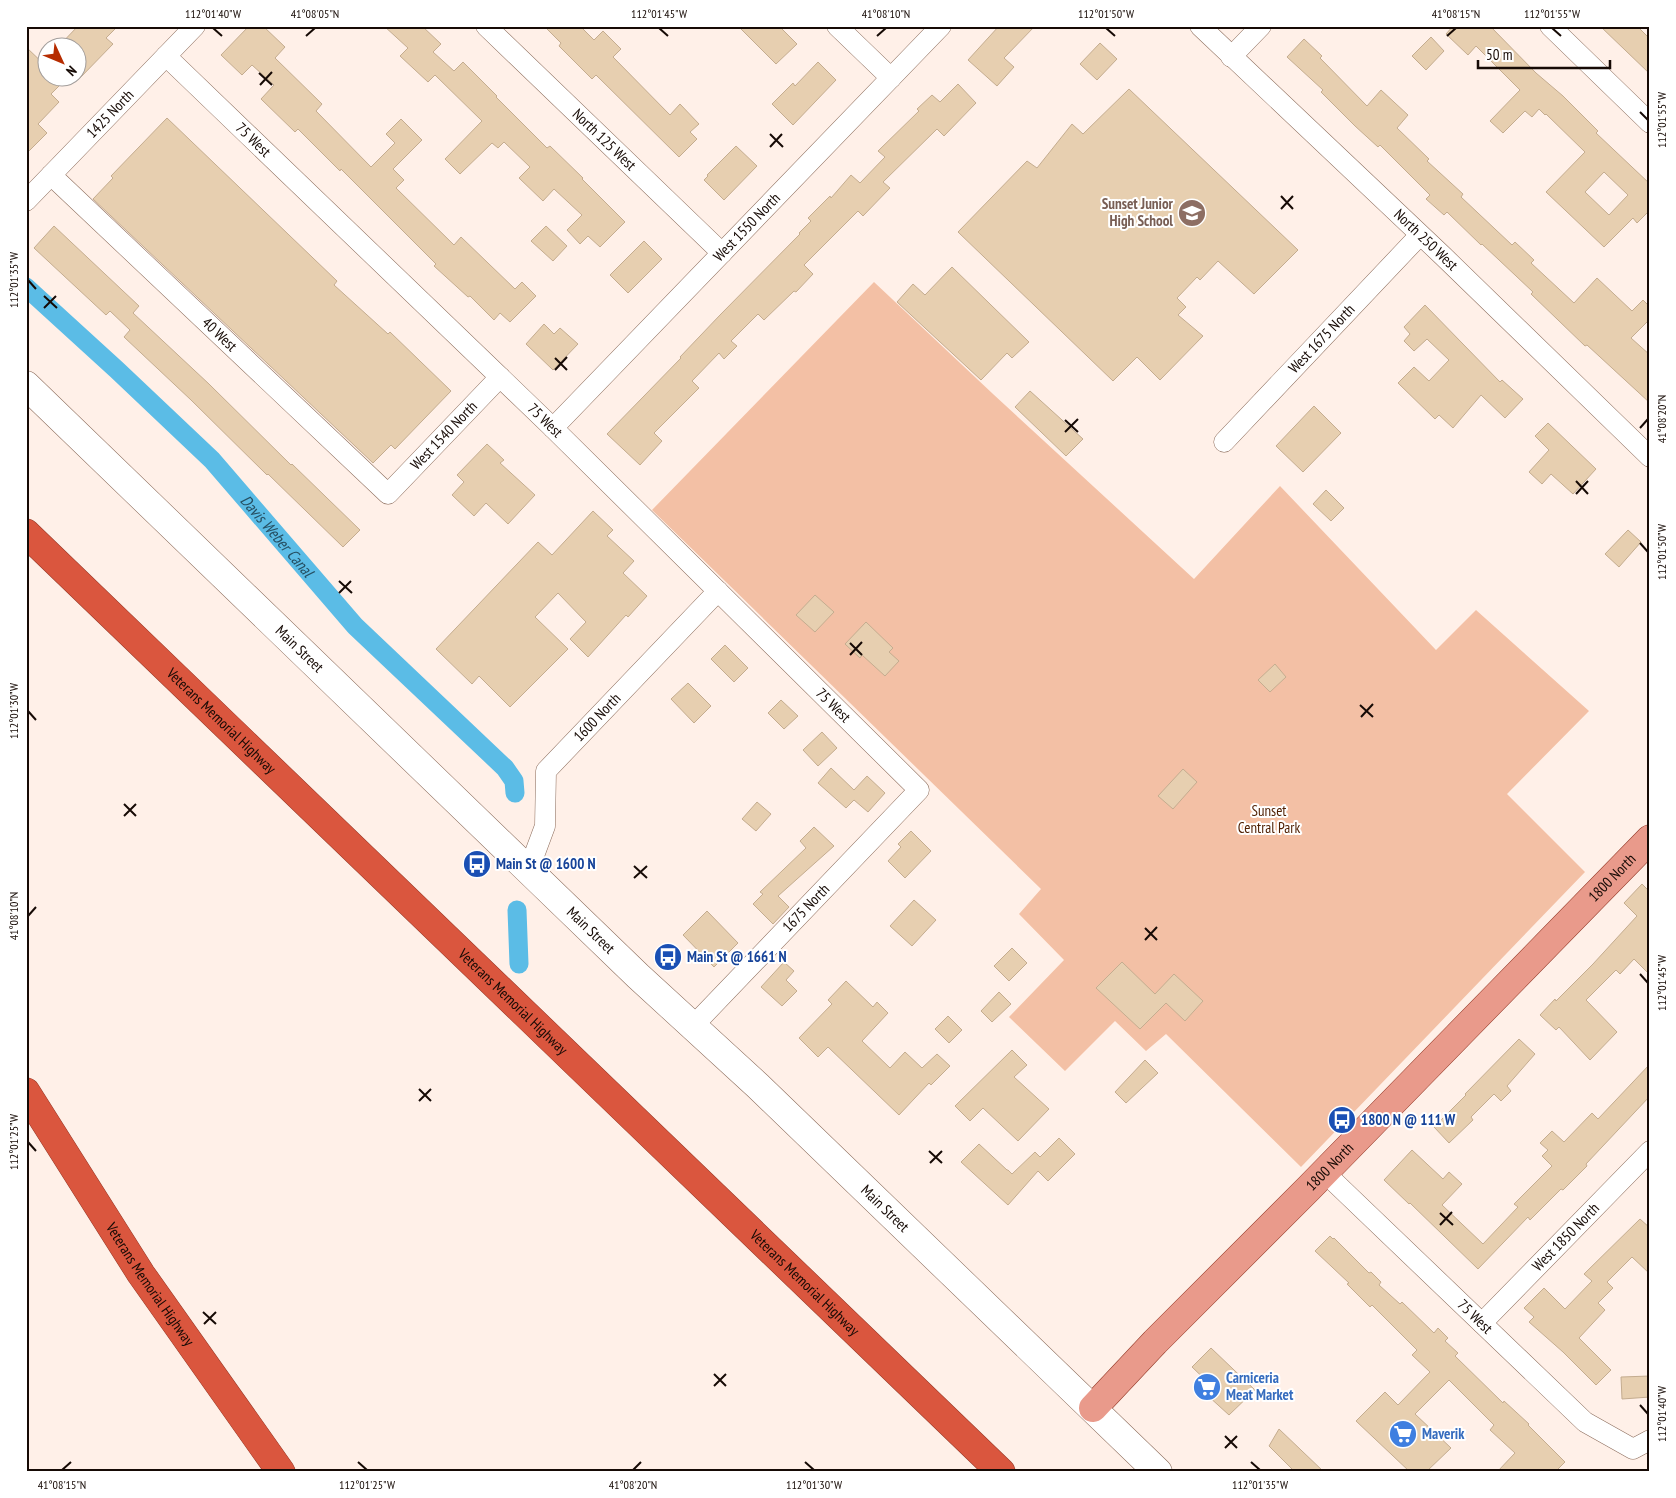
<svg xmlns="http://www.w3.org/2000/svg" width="1676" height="1498" font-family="'PT Sans Narrow',sans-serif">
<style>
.green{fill:#f3c0a5}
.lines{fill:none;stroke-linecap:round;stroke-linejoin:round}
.canal{stroke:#5bbce6;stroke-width:19}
.building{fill:#e7cfb0;stroke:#c4ac8f;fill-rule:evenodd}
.street-casing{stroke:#8b6b5a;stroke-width:21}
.secondary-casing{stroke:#8b6b5a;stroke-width:29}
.primary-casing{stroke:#953b2a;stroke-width:29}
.highway-casing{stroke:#953b2a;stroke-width:29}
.street{stroke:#fff;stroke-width:20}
.secondary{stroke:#fff;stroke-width:28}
.primary{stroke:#e99a8b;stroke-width:28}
.highway{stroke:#da563e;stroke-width:28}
.ticks{fill:none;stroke:#160a05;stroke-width:2}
.labels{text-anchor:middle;stroke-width:4;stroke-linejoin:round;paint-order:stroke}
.street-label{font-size:15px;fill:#160a05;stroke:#fff}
.education-label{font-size:15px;font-weight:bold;fill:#785e54;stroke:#fff;text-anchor:end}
.park-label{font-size:15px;fill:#4e1e00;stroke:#fff}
.transit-label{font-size:15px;font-weight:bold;fill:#164399;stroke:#fff;text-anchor:start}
.shop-label{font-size:15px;font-weight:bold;fill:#366cbe;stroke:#fff;text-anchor:start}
.water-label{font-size:16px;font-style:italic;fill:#264f62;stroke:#fff}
.neatline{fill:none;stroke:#160a05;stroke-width:2}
.ticks-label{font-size:12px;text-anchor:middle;fill:#160a05}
</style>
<rect width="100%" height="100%" fill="#fff0e8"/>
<path class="green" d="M874,282L993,394L1194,579L1280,486L1436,650L1476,610L1589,711L1507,794L1585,872L1301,1167L1166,1034L1146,1051L1115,1021L1065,1071L1009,1017L1064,960L1019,914L1041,889L652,510Z"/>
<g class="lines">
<g class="canal">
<path id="s1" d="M26,287L117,370L212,460L355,626L505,768L514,781L515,793"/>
<path d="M517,910L519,964"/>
</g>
</g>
<g class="building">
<path d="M78,26H118L106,38L113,44L78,80V48H57Z"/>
<path d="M249,26H263L285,47L275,58L322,104L316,111L371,167L395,143L386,134L401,119L422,140L393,169L404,180L396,188L454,245L461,237L515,289L522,282L536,296L510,322L500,313L494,320L470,296L468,297L434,266L436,264L341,169L340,171L298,129L295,132L261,99L274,85L252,65L242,75L221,55Z"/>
<path d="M384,26H422L441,44L433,52L454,71L463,62L497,96L496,97L547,148L550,146L583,178L582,179L625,222L600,247L588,236L580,244L567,230L582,215L554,189L543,201L519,178L530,167L504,142L498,148L492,143L460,174L445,159L482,121L435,75L428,82L400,56L408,48Z"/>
<path d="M544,26H580L594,40L603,31L621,49L613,57L670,115L680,104L699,124L690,132L697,139L679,157L596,75L592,79L559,46L561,43Z"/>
<path d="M738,26H779L797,44L776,64Z"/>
<path d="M999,26H1035L1004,58L1014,67L997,86L968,60Z"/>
<path d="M1453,26H1490L1536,73L1563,96L1598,131L1596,133L1650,184V210L1637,223L1633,218L1604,247L1546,192L1585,152L1546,114L1545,115L1539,109L1532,117L1525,111L1503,133L1490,121L1520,90L1476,46L1468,55L1446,34ZM1604,172L1628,195L1609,215L1585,192Z"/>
<path d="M1600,26H1637L1650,39V74Z"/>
<path d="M1431,37L1444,51L1426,70L1412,56Z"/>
<path d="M1304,39L1322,56L1320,58L1367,106L1381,90L1408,115L1397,128L1429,159L1427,161L1463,194L1461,197L1512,245L1515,242L1534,260L1531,263L1574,303L1597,278L1632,311L1643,300L1650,307V319L1631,338L1650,355V403L1587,345L1585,346L1531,294L1533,292L1482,244L1481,245L1447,212L1444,215L1426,199L1430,195L1380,145L1378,147L1355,126L1321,92L1323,90L1287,57Z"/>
<path d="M1100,43L1117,59L1097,80L1080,64Z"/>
<path d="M26,47L48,68V78H67L51,94L59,102L38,124L47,133L26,154Z"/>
<path d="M818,62L836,80L793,125L772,104L793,83L795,86Z"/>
<path d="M958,84L976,103L944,136L937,129L883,182L890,188L863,216L858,211L804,265L813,274L796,292L794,291L764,320L758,314L731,341L737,346L724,359L719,353L692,381L699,388L654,433L662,441L640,465L607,434L681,358L680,357L720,315L800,234L799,233L811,221L808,218L830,196L831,198L851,175L860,183L885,157L878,151L919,111L917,109L932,95L940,102Z"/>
<path d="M1129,89L1298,250L1254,294L1218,261L1200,280L1197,277L1177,298L1186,307L1178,315L1203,336L1160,380L1137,357L1113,381L958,232L1027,161L1037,168L1072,124L1083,134Z"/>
<path d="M167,118L337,281L334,285L388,334L390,332L451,391L395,449L391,445L373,463L93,199L113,178L111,176Z"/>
<path d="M736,146L757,166L724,200L704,180L708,176L707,175Z"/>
<path d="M54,226L139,306L133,313L209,384L291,465L292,464L360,530L343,547L268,474L267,475L191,400L124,337L130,330L110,311L106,315L34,248Z"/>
<path d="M546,226L567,246L553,261L531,241Z"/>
<path d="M644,241L662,259L628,293L610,275Z"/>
<path d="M952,267L1029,342L1012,358L1007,353L981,380L897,302L913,284L925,295Z"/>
<path d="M1425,305L1500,382L1502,380L1523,399L1505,418L1481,395L1453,428L1439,415L1435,419L1398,383L1414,367L1429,381L1449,360L1427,339L1414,351L1404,341L1410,334L1404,327Z"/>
<path d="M544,324L554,334L560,328L578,344L553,370L526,344Z"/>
<path d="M1030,391L1083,439L1066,456L1015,407Z"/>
<path d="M1314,406L1341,433L1303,472L1276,446Z"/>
<path d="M1548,423L1596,469L1573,494L1551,474L1542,484L1529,472L1549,450L1535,436Z"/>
<path d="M487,444L504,460L500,463L535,495L508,524L486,503L474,516L452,495L464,482L457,475Z"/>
<path d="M1326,490L1344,508L1331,521L1313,504Z"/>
<path d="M593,511L613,530L607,536L634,561L623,573L647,596L628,617L626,615L588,657L570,639L586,622L558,593L535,617L568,649L510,707L479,676L472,684L436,649L538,542L552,555Z"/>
<path d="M1628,530L1641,542L1619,567L1605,554Z"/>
<path d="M815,595L834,612L815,632L796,615Z"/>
<path d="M866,622L893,648L889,652L899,661L885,676L862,655L860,658L845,644Z"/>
<path d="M725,645L748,668L734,682L711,659Z"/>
<path d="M1275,664L1286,677L1270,692L1258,680Z"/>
<path d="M688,683L711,706L694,723L671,699Z"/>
<path d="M781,700L798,716L784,729L768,713Z"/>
<path d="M822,732L837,748L818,766L803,750Z"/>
<path d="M831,768L854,790L867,776L885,793L868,812L854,800L846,808L818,783Z"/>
<path d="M1183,769L1197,782L1173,809L1158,796Z"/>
<path d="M757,802L771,814L756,831L742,819Z"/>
<path d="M814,827L834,846L778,896L789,907L773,924L753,904L763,894L760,892L806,848L800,841Z"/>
<path d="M911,831L931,851L905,878L888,861L901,847L898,844Z"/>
<path d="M1642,884L1650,892V975L1634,959L1620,974L1616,970L1586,1000L1617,1032L1590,1060L1559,1027L1556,1030L1540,1015L1555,999L1556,1001L1593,964L1637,916L1624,903Z"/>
<path d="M914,900L936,920L912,946L890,926Z"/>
<path d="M707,911L738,943L714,967L683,935Z"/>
<path d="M1012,948L1027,963L1009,981L994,966Z"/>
<path d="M784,962L794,971L786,980L797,991L782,1006L761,987Z"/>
<path d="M1122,962L1155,994L1174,974L1203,1001L1185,1021L1166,1003L1140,1029L1096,988Z"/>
<path d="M846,981L873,1007L877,1002L888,1013L862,1041L890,1068L905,1052L922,1068L937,1054L950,1066L931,1085L929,1083L899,1115L828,1047L818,1057L799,1038L832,1004L828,1000Z"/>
<path d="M999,992L1011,1004L992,1022L981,1011Z"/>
<path d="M948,1016L962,1030L949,1043L935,1029Z"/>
<path d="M1519,1039L1535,1054L1507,1086L1511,1091L1501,1101L1494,1094L1471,1117L1473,1120L1449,1143L1434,1127L1466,1095L1465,1094Z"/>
<path d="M1012,1050L1027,1065L1014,1077L1049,1109L1018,1141L983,1108L970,1121L955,1106Z"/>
<path d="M1145,1060L1158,1073L1126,1103L1115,1092Z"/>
<path d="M1650,1064V1096L1586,1164L1587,1166L1563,1190L1561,1189L1530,1220L1528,1217L1478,1269L1410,1203L1409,1204L1384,1180L1412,1150L1443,1179L1449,1172L1462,1184L1442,1205L1483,1244L1518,1207L1514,1204L1552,1166L1542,1156L1548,1150L1540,1143L1552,1131L1564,1142L1592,1113L1598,1119Z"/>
<path d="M1059,1138L1075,1154L1048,1181L1038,1171L1008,1205L961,1162L979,1144L1007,1170H1008L1012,1174L1035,1152L1040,1157Z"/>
<path d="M1640,1219L1650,1228V1274L1632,1257L1607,1282L1613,1288L1598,1303L1605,1310L1579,1338L1611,1370L1596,1385L1563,1352L1529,1322L1534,1317L1524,1308L1544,1288L1565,1309L1592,1281L1584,1274Z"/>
<path d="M1330,1236L1333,1239L1334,1238L1369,1273L1371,1272L1381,1282L1379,1285L1400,1304L1402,1302L1434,1333L1438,1328L1448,1338L1445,1341L1458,1353L1455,1356L1503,1403L1504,1401L1529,1424L1528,1425L1565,1462L1555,1472H1497L1515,1453L1490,1430L1494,1425L1449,1380L1415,1414L1451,1448L1426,1472H1410L1356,1421L1385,1392L1398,1405L1430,1372L1412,1355L1417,1350L1372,1305L1370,1307L1347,1284L1349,1283L1315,1251Z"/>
<path d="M1211,1348L1255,1390L1229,1415L1207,1395L1214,1388L1192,1367Z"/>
<path d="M1650,1376V1397L1622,1399L1621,1377Z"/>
<path d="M1279,1429L1324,1472H1295L1269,1446Z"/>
</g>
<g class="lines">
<defs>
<g id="street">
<path id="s2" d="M486,26L722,253"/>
<path d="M837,26L891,78"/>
<path id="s3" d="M1200,26L1443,256L1650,457"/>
<path d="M1550,26L1650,123"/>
<path id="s4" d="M166,56L553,428L919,790L693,1026"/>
<path d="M1231,57L1261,26"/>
<path id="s5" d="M51,175L388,494L500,377"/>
<path id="s6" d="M26,201L195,26"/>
<path id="s7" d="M553,428L941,26"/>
<path id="s8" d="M1224,442L1420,235"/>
<path id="s9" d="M529,869L545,826L546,771L718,591"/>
<path id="s10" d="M1324,1172L1585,1422L1633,1449L1650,1440"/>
<path id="s11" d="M1482,1323L1650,1151"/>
</g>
<g id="secondary">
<path id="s12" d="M26,385L638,976L758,1086L1158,1472"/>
</g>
<g id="primary">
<path id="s13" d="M1093,1408L1155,1342L1309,1188L1650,839"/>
</g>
<g id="highway">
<path id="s14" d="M26,533L1001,1472"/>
<path id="s15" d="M26,1092L141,1274L281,1472"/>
</g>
</defs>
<use href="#street" class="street-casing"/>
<use href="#secondary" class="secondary-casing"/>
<use href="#primary" class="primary-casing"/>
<use href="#highway" class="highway-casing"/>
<use href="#street" class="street"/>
<use href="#secondary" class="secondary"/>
<use href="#primary" class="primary"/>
<use href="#highway" class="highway"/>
</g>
<path class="ticks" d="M213,28L222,36M659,28L668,36M1106,28L1115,36M1552,28L1561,36M306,36L315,28M877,36L886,28M1447,36L1456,28M259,73L272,85M260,85L272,72M1640,112L1648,120M770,134L783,147M770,147L782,134M1281,196L1293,209M1281,209L1293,196M28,280L36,289M44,296L57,308M44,308L56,296M555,358L567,370M555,370L567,357M1065,420L1078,432M1640,428L1648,419M1065,432L1078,419M1576,481L1588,494M1576,494L1588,481M1640,543L1648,552M339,581L352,593M339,593L351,581M850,643L862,655M850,655L862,642M1360,705L1373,717M28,711L36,720M1361,717L1373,704M124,804L136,816M124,816L136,804M634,866L647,878M634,878L647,866M28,916L36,907M1145,928L1157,940M1145,940L1157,927M1640,974L1648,983M419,1089L431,1101M419,1101L431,1089M28,1142L36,1151M929,1151L942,1163M930,1163L942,1151M1440,1213L1453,1225M1440,1225L1452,1212M203,1312L216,1324M204,1324L216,1312M714,1374L726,1386M714,1386L726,1374M1640,1405L1648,1414M1225,1436L1237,1448M1225,1448L1237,1436M358,1462L367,1470M805,1462L814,1470M1251,1462L1260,1470M62,1470L71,1462M633,1470L641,1462"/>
<defs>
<symbol id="school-disc" viewBox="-11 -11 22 22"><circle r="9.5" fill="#8d6e63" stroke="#fff"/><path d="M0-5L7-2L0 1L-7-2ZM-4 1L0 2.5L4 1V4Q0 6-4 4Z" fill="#fff"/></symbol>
<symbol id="bus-disc" viewBox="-11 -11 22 22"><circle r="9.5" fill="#1a4fb4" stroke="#fff"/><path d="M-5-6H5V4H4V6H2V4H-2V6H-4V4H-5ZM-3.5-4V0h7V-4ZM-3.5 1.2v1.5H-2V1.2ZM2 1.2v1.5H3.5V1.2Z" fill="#fff"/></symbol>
<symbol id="supermarket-disc" viewBox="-11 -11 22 22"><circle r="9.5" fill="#3f7fe0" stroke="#fff"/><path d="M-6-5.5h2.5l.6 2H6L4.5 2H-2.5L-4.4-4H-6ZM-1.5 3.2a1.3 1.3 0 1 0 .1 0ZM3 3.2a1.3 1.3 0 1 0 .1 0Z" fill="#fff"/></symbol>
</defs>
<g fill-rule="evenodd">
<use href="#school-disc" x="1176" y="197" width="32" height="32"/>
<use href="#bus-disc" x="461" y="848" width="32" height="32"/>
<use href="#bus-disc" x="652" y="941" width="32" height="32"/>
<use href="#bus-disc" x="1326" y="1104" width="32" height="32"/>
<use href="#supermarket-disc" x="1191" y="1371" width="32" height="32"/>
<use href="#supermarket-disc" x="1387" y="1418" width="32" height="32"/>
</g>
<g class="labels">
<g class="street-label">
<text dy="5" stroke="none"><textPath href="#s6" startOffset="121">1425 North</textPath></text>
<text dy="5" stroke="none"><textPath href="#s4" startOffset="121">75 West</textPath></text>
<text dy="5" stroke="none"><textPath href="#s2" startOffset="164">North 125 West</textPath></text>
<text dy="5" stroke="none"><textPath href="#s7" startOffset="279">West 1550 North</textPath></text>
<text dy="5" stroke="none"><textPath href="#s3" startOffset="311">North 250 West</textPath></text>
<text dy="5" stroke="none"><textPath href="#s5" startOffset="232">40 West</textPath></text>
<text dy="5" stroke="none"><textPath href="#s8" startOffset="142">West 1675 North</textPath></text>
<text dy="5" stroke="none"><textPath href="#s4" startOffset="526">75 West</textPath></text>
<text dy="5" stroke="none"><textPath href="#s5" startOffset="545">West 1540 North</textPath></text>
<text dy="5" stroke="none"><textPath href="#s12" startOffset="380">Main Street</textPath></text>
<text dy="5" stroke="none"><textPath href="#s4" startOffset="931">75 West</textPath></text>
<text dy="5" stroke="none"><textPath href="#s9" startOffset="175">1600 North</textPath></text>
<text dy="5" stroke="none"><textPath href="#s14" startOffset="271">Veterans Memorial Highway</textPath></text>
<text dy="5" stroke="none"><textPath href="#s13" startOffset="742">1800 North</textPath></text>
<text transform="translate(806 908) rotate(-46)" y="5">1675 North</text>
<text dy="5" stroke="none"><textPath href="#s12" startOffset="785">Main Street</textPath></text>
<text dy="5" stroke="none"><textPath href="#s14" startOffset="676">Veterans Memorial Highway</textPath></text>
<text dy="5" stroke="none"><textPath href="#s13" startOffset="338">1800 North</textPath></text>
<text dy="5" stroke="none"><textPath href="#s12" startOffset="1190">Main Street</textPath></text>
<text dy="5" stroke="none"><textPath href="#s11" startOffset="120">West 1850 North</textPath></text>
<text dy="5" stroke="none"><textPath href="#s14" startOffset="1081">Veterans Memorial Highway</textPath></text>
<text dy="5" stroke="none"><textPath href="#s15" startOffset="229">Veterans Memorial Highway</textPath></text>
<text dy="5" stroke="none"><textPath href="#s10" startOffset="209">75 West</textPath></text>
</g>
<g class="education-label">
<text x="1173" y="209">Sunset Junior<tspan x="1173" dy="17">High School</tspan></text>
</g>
<g class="park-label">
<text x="1269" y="816">Sunset<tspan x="1269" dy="17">Central Park</tspan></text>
</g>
<g class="transit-label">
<text x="496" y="869">Main St @ 1600 N</text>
<text x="687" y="962">Main St @ 1661 N</text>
<text x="1361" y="1125">1800 N @ 111 W</text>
</g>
<g class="shop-label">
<text x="1226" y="1383">Carniceria<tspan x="1226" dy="17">Meat Market</tspan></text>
<text x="1422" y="1439">Maverik</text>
</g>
<g class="water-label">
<text dy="6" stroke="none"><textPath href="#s1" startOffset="354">Davis Weber Canal</textPath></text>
</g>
</g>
<rect width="1676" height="1498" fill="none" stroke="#ffffff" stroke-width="55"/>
<g transform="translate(62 62) rotate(134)"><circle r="24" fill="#ffffff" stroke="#a29d9b"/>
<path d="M0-4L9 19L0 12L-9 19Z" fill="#b62c00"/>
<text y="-8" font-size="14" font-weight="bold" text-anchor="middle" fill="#160a05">N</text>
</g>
<path d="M1478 60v8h132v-8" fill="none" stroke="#160a05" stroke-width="2.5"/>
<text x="1486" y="60" font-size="15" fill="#160a05" stroke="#ffffff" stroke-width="4" paint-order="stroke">50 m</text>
<rect x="28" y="28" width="1620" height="1442" class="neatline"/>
<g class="ticks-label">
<text x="213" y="18">112°01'40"W</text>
<text x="315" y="18">41°08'05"N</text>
<text x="659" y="18">112°01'45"W</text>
<text x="886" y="18">41°08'10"N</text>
<text x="1106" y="18">112°01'50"W</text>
<text x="1456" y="18">41°08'15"N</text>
<text x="1552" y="18">112°01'55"W</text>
<text transform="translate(1662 120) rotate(-90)" y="4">112°01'55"W</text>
<text transform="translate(14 280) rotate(-90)" y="4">112°01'35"W</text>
<text transform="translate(1662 419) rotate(-90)" y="4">41°08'20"N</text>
<text transform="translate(1662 552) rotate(-90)" y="4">112°01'50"W</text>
<text transform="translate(14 711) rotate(-90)" y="4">112°01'30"W</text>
<text transform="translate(14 916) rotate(-90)" y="4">41°08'10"N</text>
<text transform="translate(1662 983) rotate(-90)" y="4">112°01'45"W</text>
<text transform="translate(14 1142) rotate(-90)" y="4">112°01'25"W</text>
<text transform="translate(1662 1414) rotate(-90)" y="4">112°01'40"W</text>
<text x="62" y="1489">41°08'15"N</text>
<text x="367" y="1489">112°01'25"W</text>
<text x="633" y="1489">41°08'20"N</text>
<text x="814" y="1489">112°01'30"W</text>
<text x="1260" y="1489">112°01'35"W</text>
</g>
</svg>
